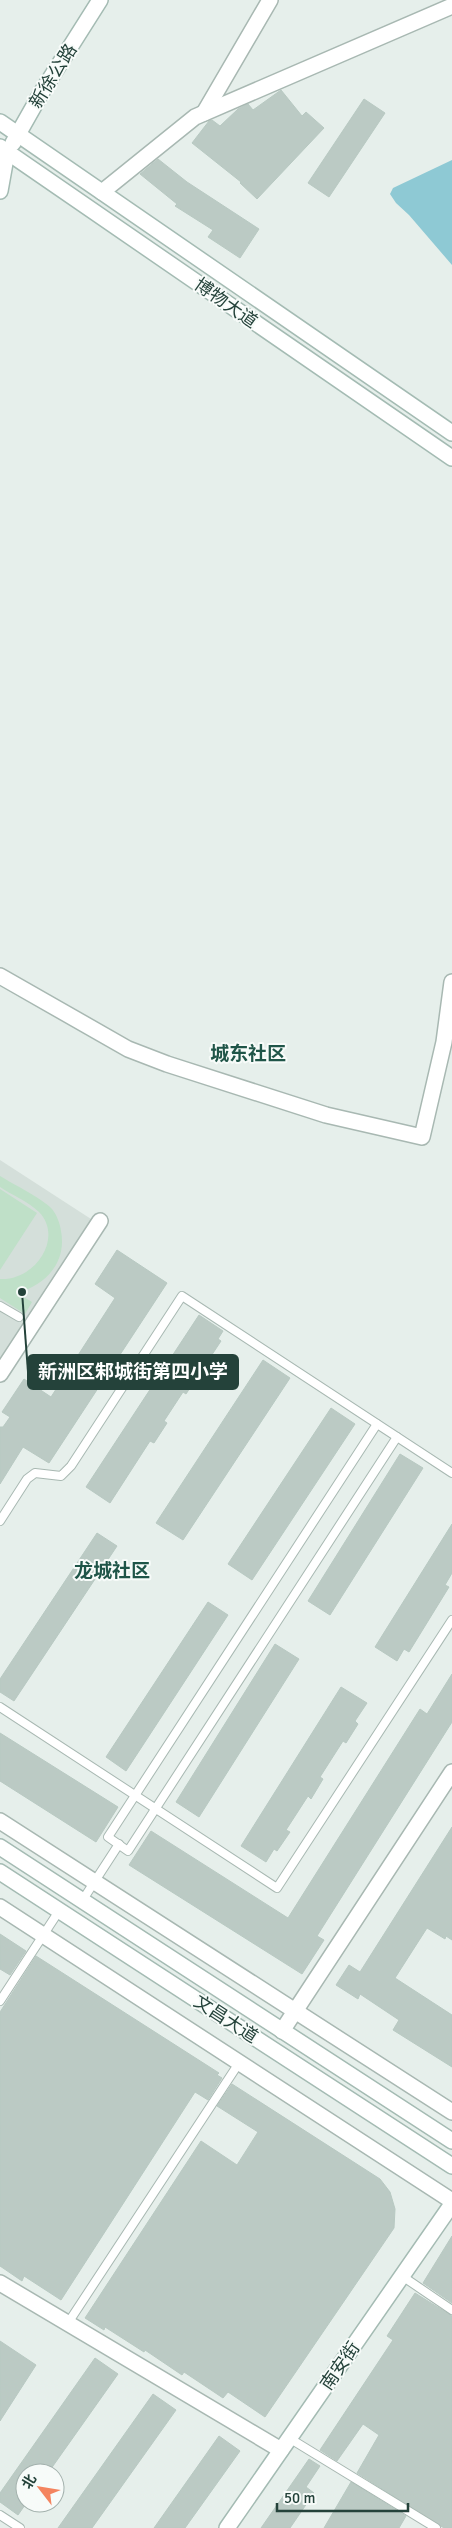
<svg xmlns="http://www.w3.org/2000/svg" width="452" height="2528" font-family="Signika,'Noto Sans SC',sans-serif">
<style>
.built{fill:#d4dfda}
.green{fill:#bfe0c8}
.water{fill:#8ec9d4}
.building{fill:#bbcac4;stroke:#b8c9c2}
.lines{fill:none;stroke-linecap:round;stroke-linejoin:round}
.lane-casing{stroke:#a8b8b2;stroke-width:10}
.street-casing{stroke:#a8b8b2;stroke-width:18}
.secondary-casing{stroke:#a4bbb3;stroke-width:18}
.lane{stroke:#fff;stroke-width:8}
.street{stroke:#fff;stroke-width:15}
.secondary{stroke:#fff;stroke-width:15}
.labels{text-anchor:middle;stroke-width:4;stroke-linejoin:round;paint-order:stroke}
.street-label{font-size:18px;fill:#24423a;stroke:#f7fbf9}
.neighbourhood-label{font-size:19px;font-weight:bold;fill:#1f5548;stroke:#f7fbf9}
.leader{fill:none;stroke:#24423a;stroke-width:2}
.callout-dot{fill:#24423a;stroke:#f7fbf9;stroke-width:2}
.callout{fill:#24423a;stroke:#24423a;stroke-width:2}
.callout-label{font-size:19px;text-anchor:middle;font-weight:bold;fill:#fff}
</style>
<rect width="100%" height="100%" fill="#e6efeb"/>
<path class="built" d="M0,1160L91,1219L0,1362Z"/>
<g class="green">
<path d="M0,1176C13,1184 43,1199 52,1209C57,1215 60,1224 61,1231C67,1262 46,1285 17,1293L32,1302L25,1314L0,1298V1279C35,1281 64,1238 39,1212C29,1202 12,1195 0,1187Z"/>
<path d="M0,1189L37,1213L0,1270Z"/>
</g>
<path class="water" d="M452,160V265L409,215L396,203L390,194L393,188Z"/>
<g class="building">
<path d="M281,90L302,116L306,112L324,128L257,199L240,183L241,182L192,143L209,121L212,120L220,126L238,109L248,104L253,110Z"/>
<path d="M364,99L385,113L329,197L308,183Z"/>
<path d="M158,159L187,182L259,229L240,258L208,237L213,230L175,206L177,204L140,174Z"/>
<path d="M117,1250L167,1283L49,1463L23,1447L0,1484V1427H3L10,1417L2,1412L24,1379L51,1397L115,1298L95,1284Z"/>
<path d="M199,1315L223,1331L218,1339L221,1341L186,1394L183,1392L164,1421L167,1423L154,1443L150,1441L110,1503L86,1487Z"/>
<path d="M263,1360L290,1378L183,1540L156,1523Z"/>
<path d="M331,1408L355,1424L252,1580L228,1564Z"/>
<path d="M400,1454L423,1468L330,1615L308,1601Z"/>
<path d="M452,1524V1573L445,1585L449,1587L409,1652L404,1649L397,1661L375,1647Z"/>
<path d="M97,1533L117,1546L14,1701L0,1692V1679Z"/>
<path d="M208,1602L228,1615L126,1771L106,1757Z"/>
<path d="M275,1644L299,1659L199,1817L176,1802Z"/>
<path d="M452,1674V1722L317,1936L324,1940L302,1974L129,1865L151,1831L288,1918L420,1709L427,1714Z"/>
<path d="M341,1687L367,1703L355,1721L358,1724L346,1743L343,1741L320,1777L323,1779L311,1799L308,1796L286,1830L290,1832L277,1851L274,1849L266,1862L241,1846Z"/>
<path d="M0,1733L118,1807L96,1842L0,1781Z"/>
<path d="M452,1827V1940L446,1936L445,1939L427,1928L395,1978L452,2015V2067L393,2030L399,2020L360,1994L358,1999L336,1985L349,1965L360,1972Z"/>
<path d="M0,1934L26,1951L10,1975L0,1969Z"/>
<path d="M36,1956L219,2073L217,2075L222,2078L208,2100L195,2092L61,2300L24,2276L22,2281L0,2266V2012Z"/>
<path d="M232,2084L380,2179L390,2192L395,2209L394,2228L265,2417L228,2392L223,2398L184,2372L182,2375L145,2350L144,2352L105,2327L104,2330L85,2318L201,2141L237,2165L258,2132L217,2106Z"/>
<path d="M452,2236V2303L423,2283Z"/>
<path d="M415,2293L452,2316V2528H444L357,2473L379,2435L363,2424L337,2461L320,2450L393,2340L387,2336Z"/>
<path d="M0,2341L36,2365L0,2421Z"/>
<path d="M95,2358L118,2374L48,2473H25V2505L18,2515L0,2502V2493Z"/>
<path d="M153,2394L176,2410L92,2528H58Z"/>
<path d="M219,2436L240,2451L185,2528H154Z"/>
<path d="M309,2459L320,2466L306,2487L314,2493L290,2528H261Z"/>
<path d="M351,2482L406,2516L399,2528H324Z"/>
</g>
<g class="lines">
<defs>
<g id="lane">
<path d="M0,1306L19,1317"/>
<path d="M377,1424L108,1837L128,1851L397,1437"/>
<path d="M0,1521L27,1479L35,1473L61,1476L71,1466L182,1296L452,1473"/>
<path d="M0,1707L277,1888L452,1620"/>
<path d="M82,1901L119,1844"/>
<path d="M0,2001L59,1911"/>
<path d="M402,2276L452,2310"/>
<path d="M68,2323L239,2063"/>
<path d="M289,2438L436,2528"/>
<path d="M0,2515L20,2528"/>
</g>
<g id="street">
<path d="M204,113L270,0"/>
<path d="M102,192L195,117L452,6"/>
<path d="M0,976L128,1049L167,1064L326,1115L422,1137L444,1042L452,982"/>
<path d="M0,1374L100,1221"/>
<path d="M0,1821L452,2112"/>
<path d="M0,1907L452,2201"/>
<path d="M282,2031L452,1772"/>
<path d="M0,2283L281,2450"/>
</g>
<g id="secondary">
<path d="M0,122L452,433"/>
<path d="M13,143L43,90L100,0"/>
<path d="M0,147L452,458"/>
<path d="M0,191L7,152"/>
<path d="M0,1847L452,2141"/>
<path d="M0,1872L452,2166"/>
<path d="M227,2528L452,2204"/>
</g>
</defs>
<use href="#lane" class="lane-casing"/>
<use href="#street" class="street-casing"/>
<use href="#secondary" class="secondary-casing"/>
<use href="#lane" class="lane"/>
<use href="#street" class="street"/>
<use href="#secondary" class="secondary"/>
</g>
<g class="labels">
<g class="street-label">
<text transform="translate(53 76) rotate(-58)" y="6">新徐公路</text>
<text transform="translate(226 303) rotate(35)" y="6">博物大道</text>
<text transform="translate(226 2019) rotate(33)" y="6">文昌大道</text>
<text transform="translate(340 2366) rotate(-55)" y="6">南安街</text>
</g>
<g class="neighbourhood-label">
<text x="248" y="1060">城东社区</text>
<text x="112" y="1577">龙城社区</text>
</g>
</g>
<path class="leader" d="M22 1292L28 1372"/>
<circle class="callout-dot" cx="22" cy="1292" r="5"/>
<rect class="callout" x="28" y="1355" width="210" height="34" rx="5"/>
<g class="callout-label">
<text x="133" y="1378">新洲区邾城街第四小学</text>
</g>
<g transform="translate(40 2488) rotate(301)"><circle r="24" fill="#f7fbf9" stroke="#a3b1ad"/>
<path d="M0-4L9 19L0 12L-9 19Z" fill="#f4845f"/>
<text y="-8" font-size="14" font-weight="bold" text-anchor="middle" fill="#24423a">北</text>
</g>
<path d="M277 2503v8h131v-8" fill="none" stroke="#24423a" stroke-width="2.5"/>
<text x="284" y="2503" font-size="15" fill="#24423a" stroke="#f7fbf9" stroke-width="4" paint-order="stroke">50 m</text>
</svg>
